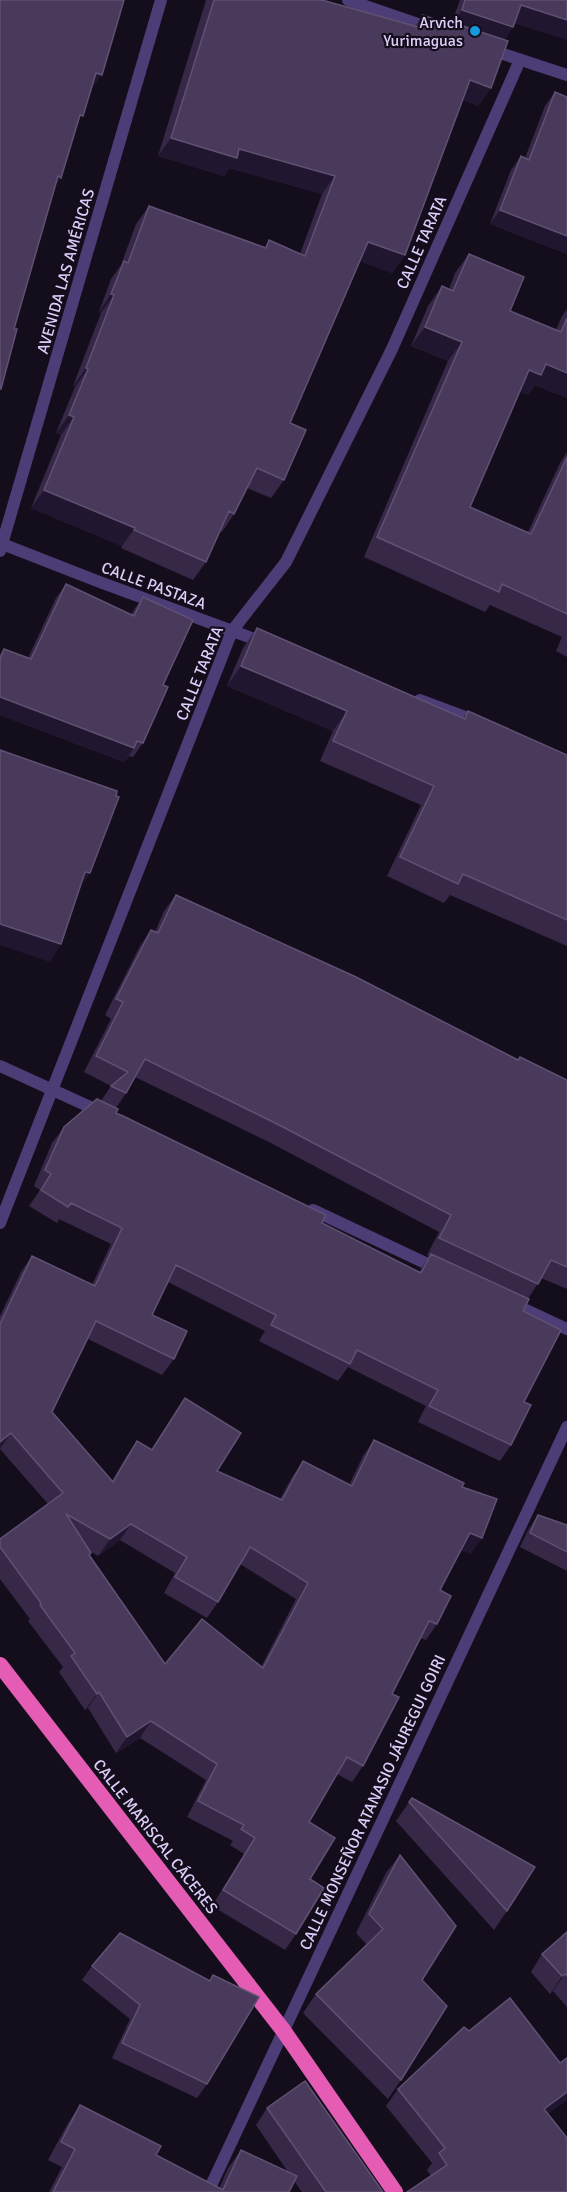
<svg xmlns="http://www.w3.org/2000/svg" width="567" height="2192" font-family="Signika,sans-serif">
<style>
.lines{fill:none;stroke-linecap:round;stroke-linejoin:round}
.minor{stroke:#4d3d77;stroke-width:12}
.tertiary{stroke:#4d3d77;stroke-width:12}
.trunk{stroke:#e45cb4;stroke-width:16}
.wall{fill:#372848;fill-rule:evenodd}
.shaded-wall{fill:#21162f}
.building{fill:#493a5b;stroke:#605174;stroke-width:1.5;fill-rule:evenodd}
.poi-dot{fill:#179add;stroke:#140e1c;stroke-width:2}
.labels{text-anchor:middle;stroke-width:4.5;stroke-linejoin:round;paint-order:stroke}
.poi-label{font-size:16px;fill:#decefa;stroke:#140e1c;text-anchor:end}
.street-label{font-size:16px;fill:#decefa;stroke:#140e1c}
</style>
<rect width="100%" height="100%" fill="#140e1c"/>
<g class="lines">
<g class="minor">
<path d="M348,0L432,29"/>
<path d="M488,49L567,75"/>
<path d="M0,543L97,581L265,643"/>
<path d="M0,551L161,0"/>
<path d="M420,700L479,722"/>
<path d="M0,1066L101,1112"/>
<path d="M313,1210L438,1269"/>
<path d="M0,1223L232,631L286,562L392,349L520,60"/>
<path d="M511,1303L567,1329"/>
</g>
<path class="tertiary" d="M208,2192L567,1427"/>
<path class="trunk" d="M0,1665L283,2030L395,2192"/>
</g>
<g class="wall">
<path d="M206,0H322L415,26L423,15L451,25L460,0H567L514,23L513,27L504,40L491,88L478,106L463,100L405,255L392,273L360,261L290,423L284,480L271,498L247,488L234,514L222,532L220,531L206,562L193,580L121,548L122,546L31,508L61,435L56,433L75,387L73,386L101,313L99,312L111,279L121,265L136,224L149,206L265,247L269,240L300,254L322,194L229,168L224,176L158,156Z"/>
<path d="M555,92L567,254L490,224L511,170L521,156L525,158L545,106Z"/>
<path d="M469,254L510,311L556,330L562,316L567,309V398L535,385L528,395L520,391L470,507L528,532L560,463L567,452V657L556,651L562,637L490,605L485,612L364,557L448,361L411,346L428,306L442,286L449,289L455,273Z"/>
<path d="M66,584L131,614L143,597L163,685L143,743L133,757L129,756L124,762L0,715V654L4,649L28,658L56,598Z"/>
<path d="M257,628L463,718L468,711L567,755V946L450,895L444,903L387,876L421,805L320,761L333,731L227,686L243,648Z"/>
<path d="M176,895L518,1060L567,1080V1289L541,1278L528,1299L523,1311L524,1402L511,1445L500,1461L418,1422L426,1406L348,1367L338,1381L259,1341L265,1331L168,1282L152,1315L174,1359L162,1375L88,1339L52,1412L112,1481L126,1457L137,1441L151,1450L185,1398L217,1471L280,1499L292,1477L303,1461L349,1485L363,1456L374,1440L462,1487L471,1554L461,1550L440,1590L437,1624L426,1640L420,1638L392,1694L363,1766L352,1782L337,1774L309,1822L310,1879L296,1934L285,1950L212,1906L244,1854L230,1845L233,1841L187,1817L206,1780L140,1738L116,1753L88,1708L85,1710L59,1672L63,1667L28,1621L30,1619L0,1579V1539L48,1504L0,1449V1316L21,1272L32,1256L92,1285L111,1244L59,1219L57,1223L29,1206L40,1190L34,1186L52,1143L64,1127L101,1101L111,1086L84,1072L111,1019L105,1015L140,946L151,930L155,932L164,911ZM135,1077L269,1142L439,1232L427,1255L429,1256L419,1272L322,1223L116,1113V1108L126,1093ZM120,1540L175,1573L164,1593L207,1618L218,1602L240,1564L296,1599L261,1667L165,1664L90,1555V1551L98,1556Z"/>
<path d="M538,1515L567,1525V1571L520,1547L528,1530Z"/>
<path d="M412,1798L507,1911L494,1930L396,1821Z"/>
<path d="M400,1855L422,1980L401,2080L388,2099L303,2013L316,1994L367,1945L356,1933L386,1873Z"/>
<path d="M567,1932V2007L553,1991L550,1994L531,1972L542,1954Z"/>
<path d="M92,1966L209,1981L213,1975L207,2084L197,2098L112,2058L130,2019L82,1980Z"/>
<path d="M398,2089L548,2114L431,2176L427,2170L432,2163L386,2106Z"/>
<path d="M80,2105L156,2155L219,2189L228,2168L241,2150L288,2172L256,2125L267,2108L383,2192H302L294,2181L289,2192H49L62,2167L48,2160L68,2123Z"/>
</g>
<g class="shaded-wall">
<path d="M521,5L567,20V40L510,22Z"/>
<path d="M462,10L513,27L501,44L457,24L455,28L450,26Z"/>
<path d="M96,73L102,75L89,92Z"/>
<path d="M470,80L491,88L478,106L457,98Z"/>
<path d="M171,138L239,149L335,176L322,194L229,168L224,176L158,156Z"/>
<path d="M58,176L61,178L49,195Z"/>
<path d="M500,210L567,236V254L490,224Z"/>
<path d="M368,242L405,255L392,273L355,260Z"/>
<path d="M111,294L114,295L101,313L99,312Z"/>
<path d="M425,327L462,342L448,361L411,346Z"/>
<path d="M546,364L567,373V398L535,385L528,395L515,389L529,370Z"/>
<path d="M86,368L88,369L75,387L73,386Z"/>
<path d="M69,415L74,417L61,435L56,433Z"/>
<path d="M44,490L135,528L122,546L31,508Z"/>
<path d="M241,666L347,711L333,731L227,686Z"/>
<path d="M0,697L134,748L124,762L0,715Z"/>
<path d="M85,872L90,873L78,890Z"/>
<path d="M0,924L61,944L50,962L0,945Z"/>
<path d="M11,1433L0,1449V1442Z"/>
<path d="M131,1524L120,1540L98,1556L110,1539Z"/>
<path d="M470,1533L482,1538L471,1554L459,1550Z"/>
<path d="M99,1692L88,1708L85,1710L97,1694Z"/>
<path d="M151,1721L140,1738L116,1753L127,1737Z"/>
<path d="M565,1974L553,1991L550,1994L562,1976Z"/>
<path d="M567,2092V2100L532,2126L544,2109Z"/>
</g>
<g class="building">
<path d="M0,0H124L102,75L96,73L83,116L80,115L61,178L58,176L14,329H17L1,389H0Z"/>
<path d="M214,0H322L418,27L423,15L456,27L457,24L508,41L491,88L470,80L405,255L368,242L290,423L306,430L284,480L257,468L234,514L229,511L206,562L134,530L135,528L44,490L74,417L69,415L88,369L86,368L114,295L111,294L124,261L128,263L149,206L266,248L269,240L305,256L335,176L239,149L237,158L171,138Z"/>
<path d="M465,0H567V20L521,5L513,27L462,10Z"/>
<path d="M555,92L567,97V236L500,210L521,156L529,160Z"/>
<path d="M469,254L524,277L510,311L561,332L567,318V373L546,364L541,375L529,370L470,507L531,534L567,457V614L502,584L499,592L377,537L462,342L425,327L442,286L453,291Z"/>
<path d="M66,584L134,616L143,597L193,620L163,685L168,687L143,743L137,741L134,748L0,697V659L4,649L31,659Z"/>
<path d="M257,628L465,719L468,711L567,755V920L463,874L458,884L400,857L434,786L333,741L347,711L241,666Z"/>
<path d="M0,750L117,791L116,796L119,797L90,873L85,872L61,944L0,924Z"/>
<path d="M176,895L356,977L518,1060L520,1057L567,1080V1267L551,1260L538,1284L439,1238L451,1215L281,1126L145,1059L126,1093L111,1086L128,1072L96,1056L123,1002L116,999L151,930L158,933Z"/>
<path d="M97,1099L118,1109L116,1113L123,1116L326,1215L322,1223L421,1273L431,1254L529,1299L523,1311L561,1330L524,1402L531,1405L511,1445L429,1406L438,1390L357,1350L350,1364L271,1325L276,1315L176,1265L152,1315L187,1331L174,1359L96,1321L52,1412L113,1482L137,1441L152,1450L185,1398L241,1433L217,1471L282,1500L303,1461L352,1486L374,1440L464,1483L462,1487L497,1499L482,1538L470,1533L440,1590L451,1596L437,1624L429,1621L392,1694L399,1697L363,1766L347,1757L309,1822L335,1838L310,1879L324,1888L296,1934L223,1890L255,1838L241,1829L244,1825L198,1801L217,1764L151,1721L127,1737L99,1692L97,1694L71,1656L75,1653L40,1605L41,1603L0,1547V1539L63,1493L11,1433L0,1442V1324L32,1256L95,1286L122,1228L71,1203L68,1207L41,1190L51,1174L45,1170L64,1127ZM66,1514L110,1539L131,1524L187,1557L175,1577L218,1602L250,1547L308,1583L263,1668L202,1619L165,1664L89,1555L91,1553Z"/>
<path d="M538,1515L567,1525V1552L530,1533Z"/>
<path d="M412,1798L535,1867L507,1911L409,1802Z"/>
<path d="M400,1855L456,1926L422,1980L447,2006L401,2080L316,1994L383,1929L369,1914Z"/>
<path d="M567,1932V1976L565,1974L562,1976L542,1954Z"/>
<path d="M120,1933L210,1981L213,1975L259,1997L207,2084L122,2043L140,2005L92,1966Z"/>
<path d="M510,1998L560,2063L567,2058V2092L544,2109L567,2138V2192H407L447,2165L439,2153L445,2148L398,2089L464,2027L469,2031Z"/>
<path d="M305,2081L383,2192H326L267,2108Z"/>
<path d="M80,2105L161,2146L156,2155L223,2190L241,2150L297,2176L289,2192H53L75,2149L61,2142Z"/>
</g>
<circle class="poi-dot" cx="475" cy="31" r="6"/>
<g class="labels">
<g class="poi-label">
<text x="463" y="28">Arvich<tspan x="463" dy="18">Yurimaguas</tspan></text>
</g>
<g class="street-label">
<text transform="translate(421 242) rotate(-66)" y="6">CALLE TARATA</text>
<text transform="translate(65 271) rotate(-74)" y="6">AVENIDA LAS AMÉRICAS</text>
<text transform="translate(154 585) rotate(20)" y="6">CALLE PASTAZA</text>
<text transform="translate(199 673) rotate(-68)" y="6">CALLE TARATA</text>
<text transform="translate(372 1802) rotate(-65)" y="6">CALLE MONSEÑOR ATANASIO JÁUREGUI GOIRI</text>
<text transform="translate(156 1836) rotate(52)" y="6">CALLE MARISCAL CÁCERES</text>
</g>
</g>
</svg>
